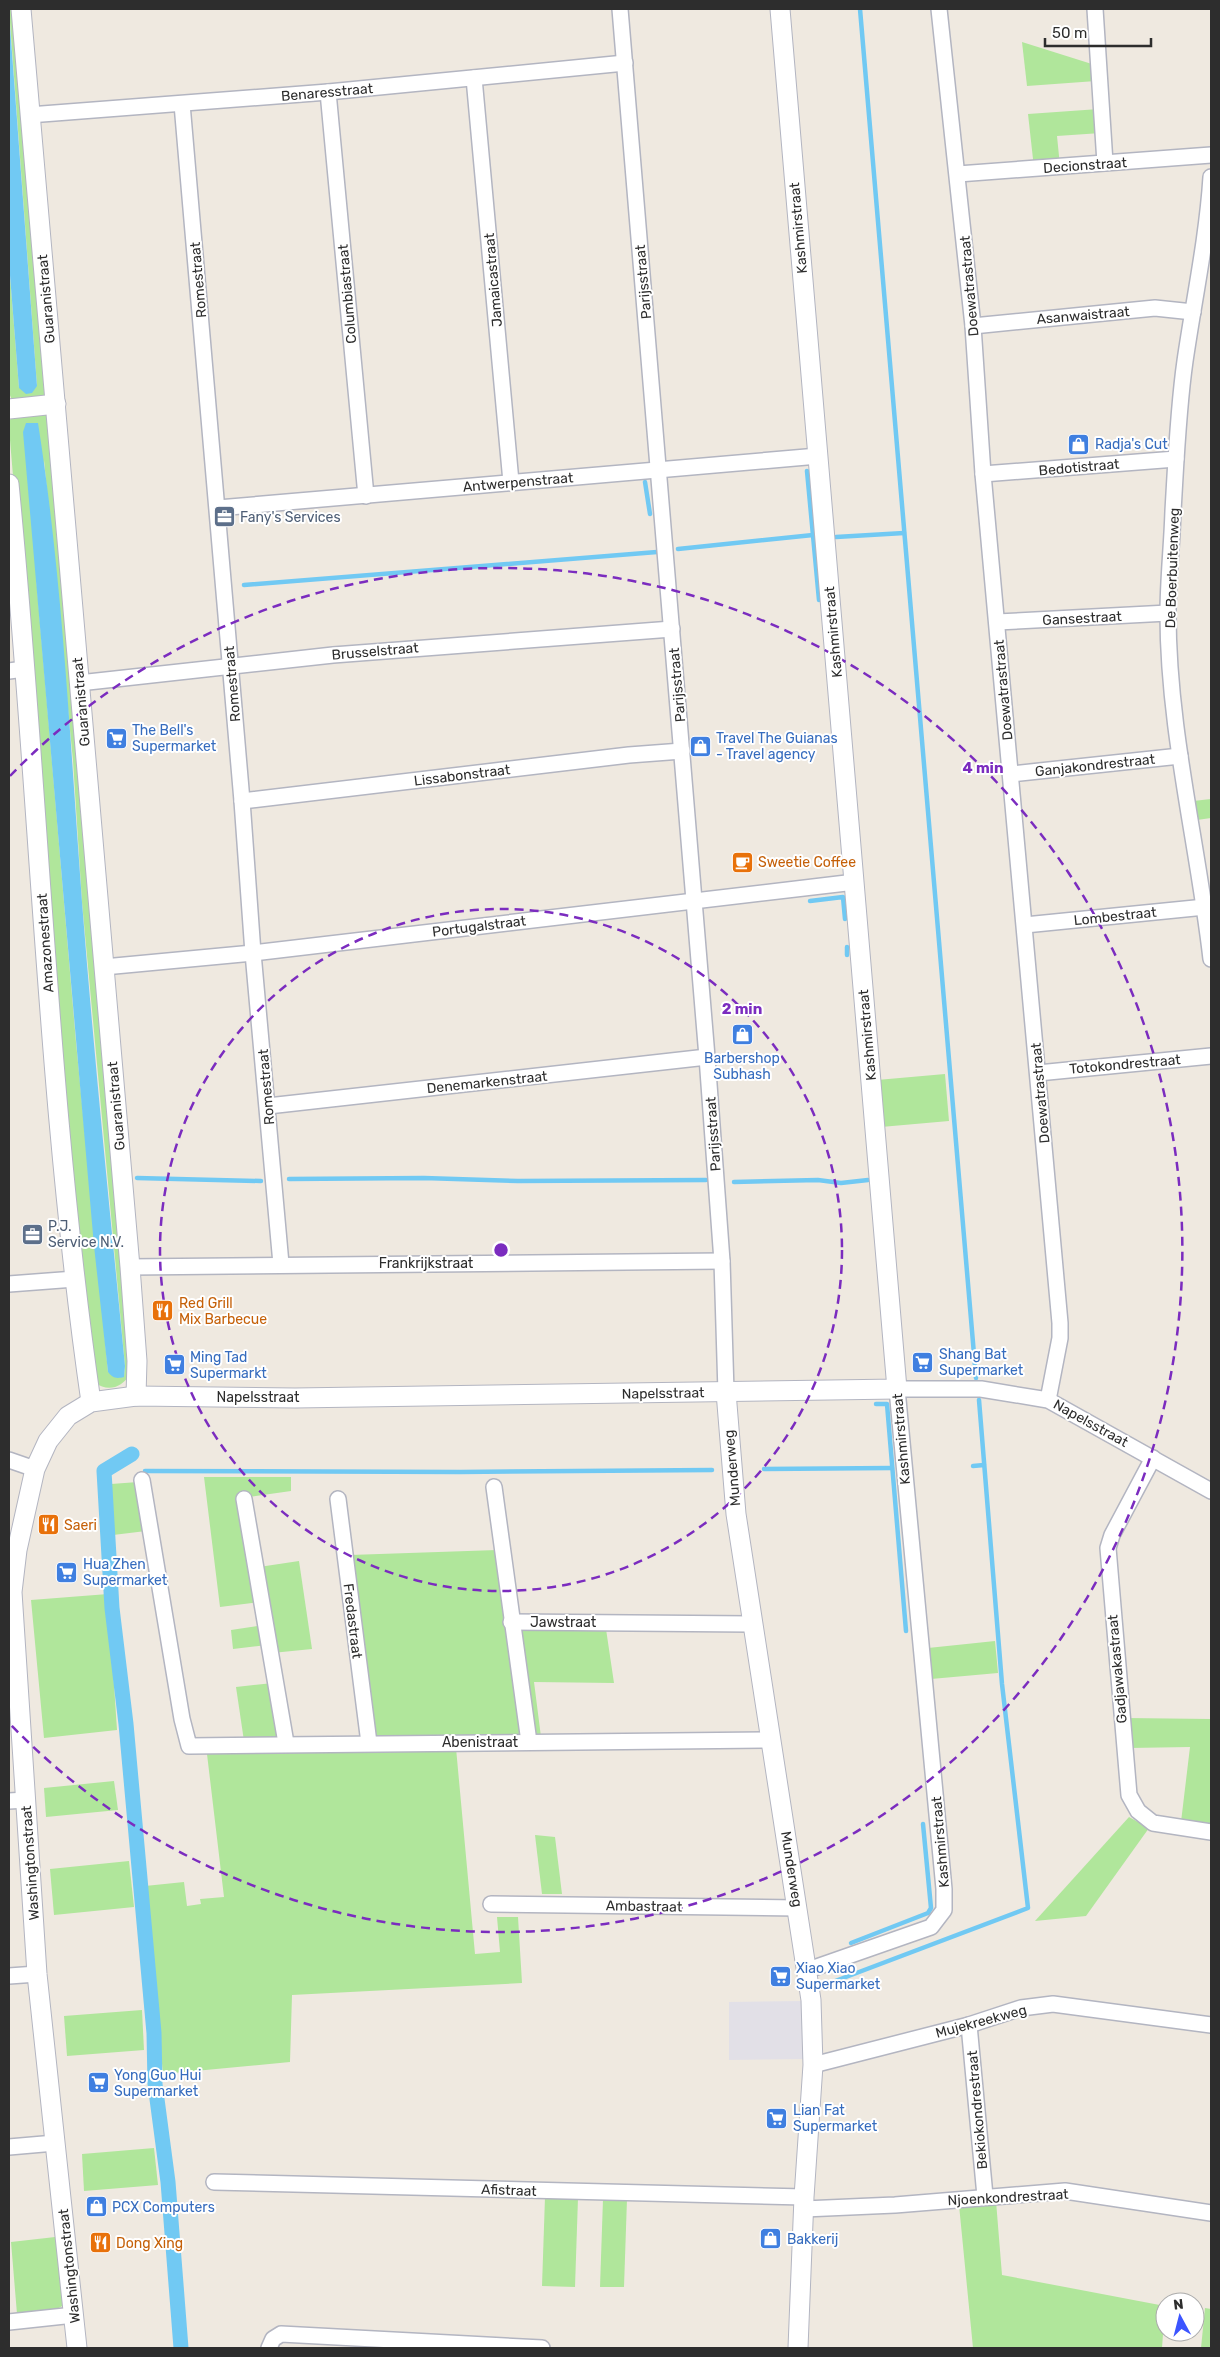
<svg xmlns="http://www.w3.org/2000/svg" width="1220" height="2357" font-family="Rubik,sans-serif">
<style>
.industrial{fill:#e2e0e7}
.green{fill:#b0e69b;fill-rule:evenodd}
.water{fill:#71c9f3}
.lines{fill:none;stroke-linecap:round;stroke-linejoin:round}
.stream{stroke:#71c9f3;stroke-width:4.5}
.canal{stroke:#71c9f3;stroke-width:15}
.minor-casing{stroke:#b3b5c1;stroke-width:18}
.tertiary-casing{stroke:#b3b5c1;stroke-width:21}
.minor{stroke:#fff;stroke-width:15}
.tertiary{stroke:#fff;stroke-width:19}
.ring{fill:none;stroke:#7b2cbf;stroke-width:2.5;stroke-dasharray:9 6}
.labels{text-anchor:middle;stroke-width:4;stroke-linejoin:round;paint-order:stroke}
.street-label{font-size:14px;fill:#2d2d2d;stroke:#fff}
.shop-label{font-size:14px;fill:#366cbe;stroke:#fff;text-anchor:start}
.service-label{font-size:14px;fill:#4e5e75;stroke:#fff;text-anchor:start}
.food-label{font-size:14px;fill:#c56008;stroke:#fff;text-anchor:start}
.centre{fill:#7b2cbf;stroke:#fff;stroke-width:2.5}
.ring-label{font-size:15px;text-anchor:middle;font-weight:bold;fill:#7b2cbf;stroke:#fff;stroke-width:4;stroke-linejoin:round;paint-order:stroke}
</style>
<rect width="100%" height="100%" fill="#efe9e0"/>
<path class="industrial" d="M806,2001V2059L729,2060V2002Z"/>
<g class="green">
<path d="M9,9H16L48,397L12,400L9,393V263L19,388L37,386Z"/>
<path d="M1022,42L1095,65L1096,81L1027,86Z"/>
<path d="M1099,109L1101,133L1057,136L1060,166L1034,168L1028,114Z"/>
<path d="M43,414L49,416L130,1374C122,1388 108,1392 95,1383L74,1208L9,428L10,420L13,416ZM44,460L73,761L82,902L125,1366L124,1377L108,1372L76,1042L36,576Z"/>
<path d="M1211,799V818L1197,820L1193,801Z"/>
<path d="M945,1074L949,1121L881,1127L877,1080Z"/>
<path d="M204,1477H291V1491L242,1498L259,1602L220,1607Z"/>
<path d="M138,1482L146,1531L113,1535L111,1484Z"/>
<path d="M497,1550L509,1630L606,1629L614,1683L534,1682L541,1737L379,1739L374,1735L350,1555Z"/>
<path d="M299,1561L312,1649L272,1653L259,1567Z"/>
<path d="M108,1594L117,1730L44,1738L31,1600Z"/>
<path d="M265,1625L268,1645L233,1649L231,1630Z"/>
<path d="M995,1641L998,1673L931,1679L928,1648Z"/>
<path d="M273,1683L283,1739L244,1741L236,1687Z"/>
<path d="M1126,1718L1211,1719V1827L1181,1822L1190,1747L1129,1748Z"/>
<path d="M456,1748L475,1954L500,1952L497,1917H518L522,1983L292,1995L290,2062L163,2074L145,1886L184,1882L187,1906L201,1904L200,1899L224,1897L207,1754Z"/>
<path d="M114,1781L118,1810L46,1817L44,1788Z"/>
<path d="M1129,1817L1149,1828L1086,1916L1035,1921Z"/>
<path d="M535,1835L555,1837L562,1894H542Z"/>
<path d="M129,1861L134,1907L54,1915L50,1869Z"/>
<path d="M142,2010L144,2050L67,2056L64,2016Z"/>
<path d="M154,2148L158,2185L84,2191L82,2154Z"/>
<path d="M545,2197L578,2198L575,2287L542,2286Z"/>
<path d="M603,2199H627L624,2287H600Z"/>
<path d="M996,2201L1002,2275L1165,2306L1162,2348H973L959,2205Z"/>
<path d="M64,2236V2305L57,2309L17,2314L11,2242Z"/>
<path d="M1205,2308L1211,2309V2348H1201Z"/>
</g>
<g class="water">
<path d="M9,13L37,386L32,393L26,394L19,388L9,263Z"/>
<path d="M26,423H38C63,581 70,742 82,902C94,1057 110,1212 125,1366L124,1377C116,1379 113,1378 108,1372L94,1246L23,432Z"/>
</g>
<g class="lines">
<g class="stream">
<path d="M860,9L976,1378"/>
<path d="M807,471L819,600"/>
<path d="M645,482L650,514"/>
<path d="M836,537L904,533"/>
<path d="M678,549L813,535"/>
<path d="M244,585L657,552"/>
<path d="M810,901L843,897L845,919"/>
<path d="M847,947V955"/>
<path d="M137,1178L261,1181"/>
<path d="M289,1179L424,1178L518,1181L706,1180"/>
<path d="M734,1182L818,1180L841,1183L868,1180"/>
<path d="M876,1404H887L906,1631"/>
<path d="M973,1466L984,1465"/>
<path d="M764,1469L892,1468"/>
<path d="M145,1471L460,1472L712,1470"/>
<path d="M851,1943L928,1913L931,1908L923,1824"/>
<path d="M830,1983L1028,1908L1002,1684L979,1400"/>
</g>
<path class="canal" d="M132,1454L104,1471L112,1608L126,1724L154,2033L155,2084L168,2182L181,2348"/>
<defs>
<g id="minor">
<path d="M620,9L707,1057L722,1261L726,1392"/>
<path d="M939,9L973,326L983,474L1060,1323V1338L1048,1400"/>
<path d="M1095,9L1105,163"/>
<path d="M474,78L511,482"/>
<path d="M328,92L366,496"/>
<path d="M182,104L242,801L253,953L281,1264"/>
<path d="M29,115L328,92L625,63"/>
<path d="M958,174L1211,155"/>
<path d="M1211,177C1207,239 1194,299 1185,361C1178,410 1176,461 1173,511C1172,545 1168,579 1168,614C1168,730 1198,844 1211,959"/>
<path d="M973,326L1155,308L1193,312"/>
<path d="M983,474L1176,459"/>
<path d="M218,508L818,456"/>
<path d="M997,622L1168,613"/>
<path d="M9,671L24,669"/>
<path d="M79,683L333,655L672,629"/>
<path d="M1011,774L1180,756"/>
<path d="M242,801L629,755L682,751"/>
<path d="M1025,925L1205,907"/>
<path d="M104,967L253,953L855,882"/>
<path d="M1038,1073L1211,1056"/>
<path d="M268,1106L707,1057"/>
<path d="M130,1267L722,1261"/>
<path d="M9,1284L75,1279"/>
<path d="M1153,1458L1112,1535L1108,1548L1129,1795L1138,1811L1153,1823L1211,1832"/>
<path d="M9,1460L35,1469"/>
<path d="M142,1480L182,1719L189,1746L771,1740"/>
<path d="M494,1487L529,1742"/>
<path d="M244,1499L286,1743"/>
<path d="M338,1499L369,1743"/>
<path d="M511,1622L751,1624"/>
<path d="M9,1801L26,1800"/>
<path d="M491,1904L798,1908"/>
<path d="M808,1970L931,1927L944,1910V1889L897,1389H981L1048,1400L1211,1491"/>
<path d="M9,1976L37,1974"/>
<path d="M969,2025L985,2196"/>
<path d="M813,2065L969,2025L1021,2008L1053,2004L1211,2025"/>
<path d="M9,2147L55,2143"/>
<path d="M214,2182L804,2197"/>
<path d="M804,2209L895,2205L1065,2191L1211,2213"/>
<path d="M9,2322L74,2315"/>
<path d="M269,2348L273,2339L281,2334L542,2348"/>
</g>
<g id="tertiary">
<path d="M21,9L130,1267L137,1361L136,1396"/>
<path d="M9,409L56,404"/>
<path d="M9,484C39,789 47,1098 91,1402"/>
<path d="M726,1392L736,1514L811,2000L813,2065L804,2197L798,2348"/>
<path d="M77,2348L37,1974L12,1592L17,1550L35,1469L48,1441L68,1416L91,1402L136,1396L295,1398L897,1389L780,9"/>
</g>
</defs>
<use href="#minor" class="minor-casing"/>
<use href="#tertiary" class="tertiary-casing"/>
<use href="#minor" class="minor"/>
<use href="#tertiary" class="tertiary"/>
</g>
<g class="ring">
<circle cx="501" cy="1250" r="341"/>
<path d="M10 776A682 682 0 1 1 10 1724"/>
</g>
<defs>
<symbol id="shop-square" viewBox="-11 -11 22 22"><rect x="-9" y="-9" width="18" height="18" rx="4" fill="#3f7fe0" stroke="#fff"/><path d="M-5-2.5h2.3a2.7 3.5 0 0 1 5.4 0H5L5.5 6h-11ZM-1.5-2.5h3a1.5 2.3 0 0 0-3 0Z" fill="#fff"/></symbol>
<symbol id="office-square" viewBox="-11 -11 22 22"><rect x="-9" y="-9" width="18" height="18" rx="4" fill="#5c6f8a" stroke="#fff"/><path d="M-6-3h4V-5.5h4V-3h4V5H-6ZM-1-4.5V-3h2v-1.5ZM-6 0V1H6V0Z" fill="#fff"/></symbol>
<symbol id="supermarket-square" viewBox="-11 -11 22 22"><rect x="-9" y="-9" width="18" height="18" rx="4" fill="#3f7fe0" stroke="#fff"/><path d="M-6-5.5h2.5l.6 2H6L4.5 2H-2.5L-4.4-4H-6ZM-1.5 3.2a1.3 1.3 0 1 0 .1 0ZM3 3.2a1.3 1.3 0 1 0 .1 0Z" fill="#fff"/></symbol>
<symbol id="cafe-square" viewBox="-11 -11 22 22"><rect x="-9" y="-9" width="18" height="18" rx="4" fill="#e8710a" stroke="#fff"/><path d="M-5.5-4.5H6V0H3Q3 3.5 0 3.5H-2.5Q-5.5 3.5-5.5 0ZM3-3.2v2h1.7v-2ZM-6 4.5H4V6H-6Z" fill="#fff"/></symbol>
<symbol id="restaurant-square" viewBox="-11 -11 22 22"><rect x="-9" y="-9" width="18" height="18" rx="4" fill="#e8710a" stroke="#fff"/><path d="M-5-6h1v4h1v-4h1v4h1v-4h1v5L-1.5 .5V6h-2V.5L-5-1ZM5-6V6H3V1.5H1.5Q1.5-4 5-6Z" fill="#fff"/></symbol>
</defs>
<g fill-rule="evenodd">
<use href="#shop-square" x="1066" y="432" width="25" height="25"/>
<use href="#office-square" x="212" y="504" width="25" height="25"/>
<use href="#supermarket-square" x="104" y="726" width="25" height="25"/>
<use href="#shop-square" x="688" y="734" width="25" height="25"/>
<use href="#cafe-square" x="730" y="850" width="25" height="25"/>
<use href="#shop-square" x="730" y="1022" width="25" height="25"/>
<use href="#office-square" x="20" y="1222" width="25" height="25"/>
<use href="#restaurant-square" x="150" y="1298" width="25" height="25"/>
<use href="#supermarket-square" x="910" y="1350" width="25" height="25"/>
<use href="#supermarket-square" x="162" y="1352" width="25" height="25"/>
<use href="#restaurant-square" x="36" y="1512" width="25" height="25"/>
<use href="#supermarket-square" x="54" y="1560" width="25" height="25"/>
<use href="#supermarket-square" x="768" y="1964" width="25" height="25"/>
<use href="#supermarket-square" x="86" y="2070" width="25" height="25"/>
<use href="#supermarket-square" x="764" y="2106" width="25" height="25"/>
<use href="#shop-square" x="84" y="2194" width="25" height="25"/>
<use href="#shop-square" x="758" y="2226" width="25" height="25"/>
<use href="#restaurant-square" x="88" y="2230" width="25" height="25"/>
</g>
<g class="labels">
<g class="street-label">
<text transform="translate(327 92) rotate(-5)" y="5">Benaresstraat</text>
<text transform="translate(1085 165) rotate(-4)" y="5">Decionstraat</text>
<text transform="translate(798 228) rotate(-95)" y="5">Kashmirstraat</text>
<text transform="translate(198 280) rotate(-95)" y="5">Romestraat</text>
<text transform="translate(493 280) rotate(-95)" y="5">Jamaicastraat</text>
<text transform="translate(643 282) rotate(-95)" y="5">Parijsstraat</text>
<text transform="translate(969 286) rotate(-95)" y="5">Doewatrastraat</text>
<text transform="translate(347 294) rotate(-95)" y="5">Columbiastraat</text>
<text transform="translate(46 299) rotate(-95)" y="5">Guaranistraat</text>
<text transform="translate(1083 315) rotate(-5)" y="5">Asanwaistraat</text>
<text transform="translate(1079 467) rotate(-5)" y="5">Bedotistraat</text>
<text transform="translate(518 482) rotate(-5)" y="5">Antwerpenstraat</text>
<text transform="translate(1172 568) rotate(-88)" y="5">De Boerbuitenweg</text>
<text transform="translate(1082 618) rotate(-3)" y="5">Gansestraat</text>
<text transform="translate(833 632) rotate(-95)" y="5">Kashmirstraat</text>
<text transform="translate(375 651) rotate(-5)" y="5">Brusselstraat</text>
<text transform="translate(232 684) rotate(-95)" y="5">Romestraat</text>
<text transform="translate(677 685) rotate(-95)" y="5">Parijsstraat</text>
<text transform="translate(1003 690) rotate(-95)" y="5">Doewatrastraat</text>
<text transform="translate(81 702) rotate(-95)" y="5">Guaranistraat</text>
<text transform="translate(1095 765) rotate(-6)" y="5">Ganjakondrestraat</text>
<text transform="translate(462 775) rotate(-7)" y="5">Lissabonstraat</text>
<text transform="translate(1115 916) rotate(-6)" y="5">Lombestraat</text>
<text transform="translate(479 926) rotate(-7)" y="5">Portugalstraat</text>
<text transform="translate(45 943) rotate(-94)" y="5">Amazonestraat</text>
<text transform="translate(867 1035) rotate(-95)" y="5">Kashmirstraat</text>
<text transform="translate(1125 1064) rotate(-5)" y="5">Totokondrestraat</text>
<text transform="translate(487 1082) rotate(-6)" y="5">Denemarkenstraat</text>
<text transform="translate(266 1087) rotate(-95)" y="5">Romestraat</text>
<text transform="translate(1040 1093) rotate(-95)" y="5">Doewatrastraat</text>
<text transform="translate(116 1106) rotate(-95)" y="5">Guaranistraat</text>
<text transform="translate(713 1134) rotate(-94)" y="5">Parijsstraat</text>
<text x="426" y="1268">Frankrijkstraat</text>
<text transform="translate(663 1393) rotate(-1)" y="5">Napelsstraat</text>
<text x="258" y="1402">Napelsstraat</text>
<text transform="translate(1091 1423) rotate(29)" y="5">Napelsstraat</text>
<text transform="translate(901 1439) rotate(-95)" y="5">Kashmirstraat</text>
<text transform="translate(732 1468) rotate(-95)" y="5">Munderweg</text>
<text transform="translate(353 1621) rotate(83)" y="5">Fredastraat</text>
<text x="563" y="1627">Jawstraat</text>
<text transform="translate(1117 1669) rotate(-95)" y="5">Gadjawakastraat</text>
<text x="480" y="1747">Abenistraat</text>
<text transform="translate(940 1842) rotate(-95)" y="5">Kashmirstraat</text>
<text transform="translate(30 1863) rotate(-94)" y="5">Washingtonstraat</text>
<text transform="translate(792 1869) rotate(81)" y="5">Munderweg</text>
<text transform="translate(644 1906) rotate(1)" y="5">Ambastraat</text>
<text transform="translate(981 2021) rotate(-15)" y="5">Mujekreekweg</text>
<text transform="translate(977 2110) rotate(-95)" y="5">Bekiokondrestraat</text>
<text transform="translate(509 2190) rotate(2)" y="5">Afistraat</text>
<text transform="translate(1008 2197) rotate(-3)" y="5">Njoenkondrestraat</text>
<text transform="translate(69 2266) rotate(-96)" y="5">Washingtonstraat</text>
</g>
<g class="shop-label">
<text x="1095" y="449">Radja's Cut</text>
<text x="132" y="735">The Bell's<tspan x="132" dy="16">Supermarket</tspan></text>
<text x="716" y="743">Travel The Guianas<tspan x="716" dy="16">- Travel agency</tspan></text>
<text x="742" y="1063" text-anchor="middle">Barbershop<tspan x="742" dy="16">Subhash</tspan></text>
<text x="939" y="1359">Shang Bat<tspan x="939" dy="16">Supermarket</tspan></text>
<text x="190" y="1362">Ming Tad<tspan x="190" dy="16">Supermarkt</tspan></text>
<text x="83" y="1569">Hua Zhen<tspan x="83" dy="16">Supermarket</tspan></text>
<text x="796" y="1973">Xiao Xiao<tspan x="796" dy="16">Supermarket</tspan></text>
<text x="114" y="2080">Yong Guo Hui<tspan x="114" dy="16">Supermarket</tspan></text>
<text x="793" y="2115">Lian Fat<tspan x="793" dy="16">Supermarket</tspan></text>
<text x="112" y="2212">PCX Computers</text>
<text x="787" y="2244">Bakkerij</text>
</g>
<g class="service-label">
<text x="240" y="522">Fany's Services</text>
<text x="48" y="1231">P.J.<tspan x="48" dy="16">Service N.V.</tspan></text>
</g>
<g class="food-label">
<text x="758" y="867">Sweetie Coffee</text>
<text x="179" y="1308">Red Grill<tspan x="179" dy="16">Mix Barbecue</tspan></text>
<text x="64" y="1530">Saeri</text>
<text x="116" y="2248">Dong Xing</text>
</g>
</g>
<circle cx="501" cy="1250" r="8" class="centre"/>
<g class="ring-label">
<text x="983" y="773">4 min</text>
<text x="742" y="1014">2 min</text>
</g>
<rect width="1220" height="2357" fill="none" stroke="#2d2d2d" stroke-width="20"/>
<g transform="translate(1180 2317) rotate(353)"><circle r="24" fill="#ffffff" stroke="#ababab"/>
<path d="M0-4L9 19L0 12L-9 19Z" fill="#3c55ff"/>
<text y="-8" font-size="14" font-weight="bold" text-anchor="middle" fill="#2d2d2d">N</text>
</g>
<path d="M1045 38v8h106v-8" fill="none" stroke="#2d2d2d" stroke-width="2.5"/>
<text x="1052" y="38" font-size="15" fill="#2d2d2d" stroke="#ffffff" stroke-width="4" paint-order="stroke">50 m</text>
</svg>
